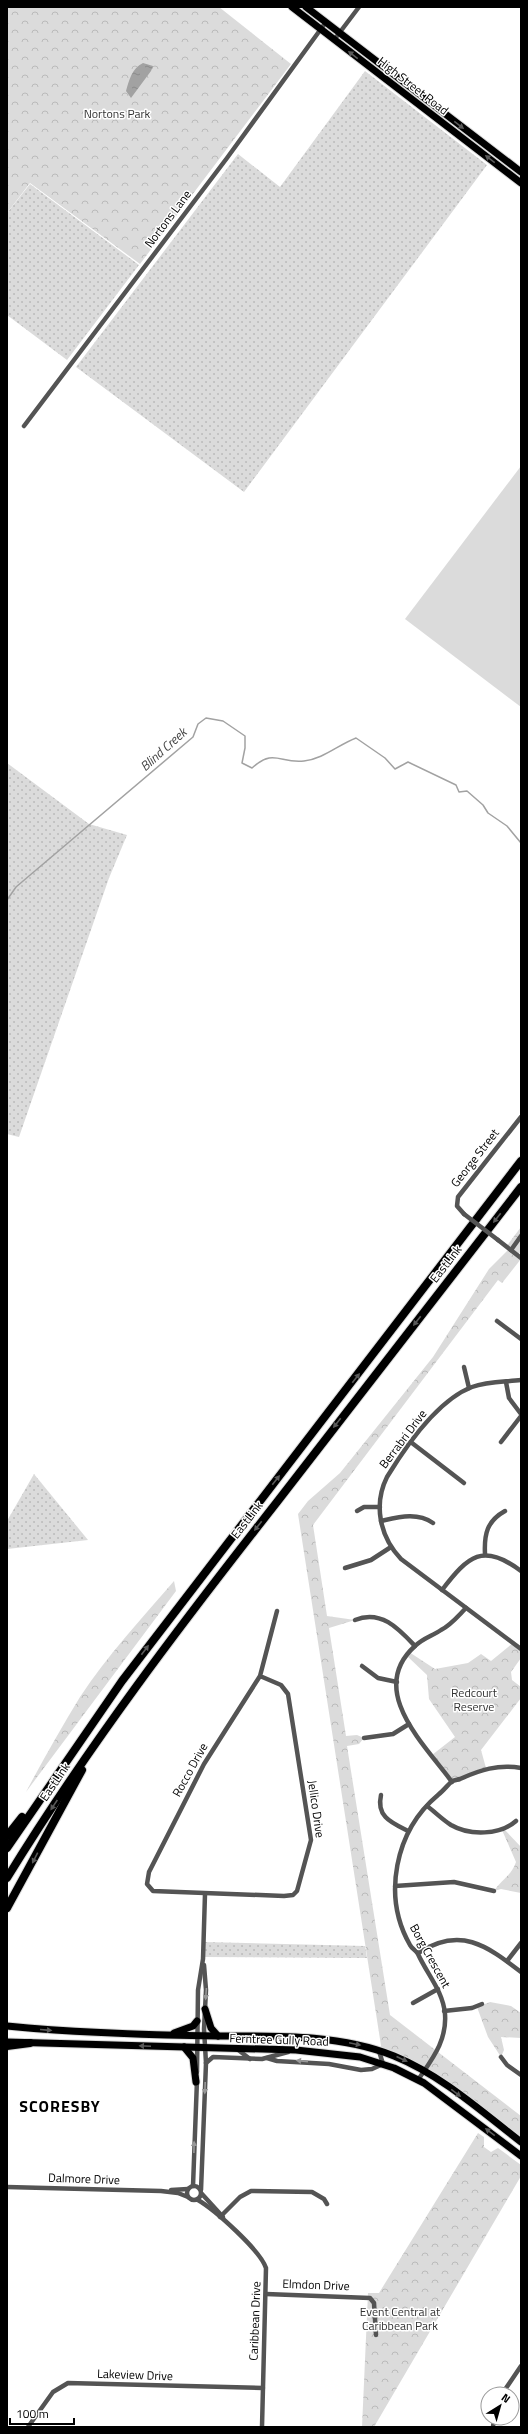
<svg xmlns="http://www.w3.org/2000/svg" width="528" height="2434" font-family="'Titillium Web',sans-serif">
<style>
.grass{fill:url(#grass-dots)}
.forest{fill:url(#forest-crowns)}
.pitch{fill:#dbdbdb}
.water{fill:url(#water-ripples)}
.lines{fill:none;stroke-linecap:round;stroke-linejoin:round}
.stream{stroke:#a2a2a2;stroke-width:1.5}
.primary-casing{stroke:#dbdbdb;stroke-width:9}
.highway-casing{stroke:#dbdbdb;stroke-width:10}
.street{stroke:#545454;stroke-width:4.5}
.primary{stroke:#000;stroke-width:7}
.highway{stroke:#000;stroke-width:8}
.street-bridge{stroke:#545454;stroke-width:4.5}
.oneway{fill:#595959}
.oneway2{fill:#989898}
.labels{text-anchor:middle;stroke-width:3;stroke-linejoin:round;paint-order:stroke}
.street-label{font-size:12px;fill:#000;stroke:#fff}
.park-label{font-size:12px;fill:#323232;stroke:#fff}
.water-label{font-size:13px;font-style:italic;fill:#434343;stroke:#fff}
.district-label{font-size:16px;font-weight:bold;letter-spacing:1px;fill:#000;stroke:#fff}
</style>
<defs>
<pattern id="grass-dots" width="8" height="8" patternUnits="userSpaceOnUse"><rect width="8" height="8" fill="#dbdbdb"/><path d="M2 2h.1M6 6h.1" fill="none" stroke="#bababa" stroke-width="1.8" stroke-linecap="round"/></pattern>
<pattern id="forest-crowns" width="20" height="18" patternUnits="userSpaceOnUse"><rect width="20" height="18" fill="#dbdbdb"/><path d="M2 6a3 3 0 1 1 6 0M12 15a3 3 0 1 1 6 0" fill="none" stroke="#bababa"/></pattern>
<pattern id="water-ripples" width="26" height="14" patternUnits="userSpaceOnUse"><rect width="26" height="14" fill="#a2a2a2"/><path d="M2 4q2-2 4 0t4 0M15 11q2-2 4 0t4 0" fill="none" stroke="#8a8a8a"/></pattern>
</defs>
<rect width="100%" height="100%" fill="#fff"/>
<g class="grass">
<path d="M365,71L487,165L244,492L76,367L238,154L280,187Z"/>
<path d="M30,184L139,265L67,360L7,315V213Z"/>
<path d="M7,763L89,824L127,835L109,878L19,1137L7,1134Z"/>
<path d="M34,1474L88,1540L7,1549V1521Z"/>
<path d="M204,1942L365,1946L367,1958L203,1957Z"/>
</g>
<g class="forest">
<path d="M7,7H219L291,64L140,264L30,183L7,213Z"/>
<path d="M521,1227V1251L518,1255L521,1259L502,1283L498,1280L313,1525L327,1616L355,1620L329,1628L346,1736L357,1735L364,1738L359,1744L347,1746L390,2015L521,2116V2142L445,2084L382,2052L298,1514L308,1501L340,1473L433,1357L489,1269L509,1249L506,1247Z"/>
<path d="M174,1581L176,1591L26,1792C43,1760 61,1728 80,1697C107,1656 142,1618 174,1581Z"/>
<path d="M513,1643L521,1649V1658L511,1672L512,1680L521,1687V1698L481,1750L486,1768L454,1781L432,1755L455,1737L429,1699L427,1675L407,1656L409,1652L435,1669L468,1663L481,1654L491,1661Z"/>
<path d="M504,1829L521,1847V1893L501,1889L494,1891C501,1880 512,1875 516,1862L502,1830Z"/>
<path d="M490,2002L511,2006L521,2013V2038L501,2037L504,2050L501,2057L488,2037L477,2007Z"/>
<path d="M478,2133L484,2137V2147L491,2152L498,2148L521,2165V2176L374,2427H362L368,2293H379Z"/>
</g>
<path class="pitch" d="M521,466V707L405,619Z"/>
<path class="water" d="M143,63L153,66L151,71L131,98L126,91C129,80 132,68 143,63Z"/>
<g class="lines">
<path class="stream" d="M7,900L16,887L193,737L198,724L206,718L223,721L245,736V748L242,763L252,768C274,748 280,764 304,761C323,759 338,745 356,738L385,758L395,769L408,762L456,785L459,792L467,791L483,805L488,813L507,826L521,843"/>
<defs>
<g id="primary">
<path d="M292,7L521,183"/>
<path d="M306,7L521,172"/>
<path d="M205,2009L211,2028L218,2036"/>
<path d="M7,2026C77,2033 148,2035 218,2036C276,2036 339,2034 394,2056C441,2075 481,2111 521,2142"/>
<path d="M174,2033L193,2026L197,2021"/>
<path d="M7,2042L296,2050L360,2057L394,2068L424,2083L521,2156"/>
<path d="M184,2047L193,2058L196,2082"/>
</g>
<g id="highway">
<path d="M7,1836L22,1817"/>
<path d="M7,1848L122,1681L521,1161"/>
<path d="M7,1878C88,1746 182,1623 277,1502C358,1397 439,1292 521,1187"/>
<path d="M7,1908L82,1770"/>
<path d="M7,2046L30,2043"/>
</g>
</defs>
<use href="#primary" class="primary-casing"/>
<use href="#highway" class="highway-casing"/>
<g class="street">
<path d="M334,40L359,7"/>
<path d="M24,426L227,158L326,22"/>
<path d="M464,1214L457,1206L458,1197L521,1117"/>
<path d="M498,1240L521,1258"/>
<path d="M511,1250L521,1236"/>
<path d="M497,1321L521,1339"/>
<path d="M464,1367L469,1388"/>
<path d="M521,1380C505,1382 488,1381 472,1387C438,1400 406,1446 387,1477C373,1505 380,1537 401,1559L521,1649"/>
<path d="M506,1382L509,1398L521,1414"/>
<path d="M501,1442L521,1416"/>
<path d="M412,1443L464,1483"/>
<path d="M357,1511L364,1507H380"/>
<path d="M381,1521C399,1517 417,1512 433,1523"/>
<path d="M485,1554C484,1534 487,1521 505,1511"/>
<path d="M345,1568L371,1560L391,1547"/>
<path d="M442,1590C468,1556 483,1542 521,1571"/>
<path d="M355,1620C381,1609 399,1629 415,1646"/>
<path d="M362,1666L378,1678L397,1682"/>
<path d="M260,1676L281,1685L288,1694L311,1840L297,1891L293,1895L284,1896L153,1891L147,1884L149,1872L204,1764L260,1676L277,1611"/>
<path d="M364,1738L393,1734L409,1724"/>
<path d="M452,1782C425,1745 366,1690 415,1646C423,1638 432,1636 441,1630C451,1625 458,1616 466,1608"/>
<path d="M381,1795C376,1817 392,1823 408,1831"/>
<path d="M427,1806C435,1812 443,1820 451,1825C470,1836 500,1835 516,1821"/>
<path d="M395,1886L454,1882L494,1891"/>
<path d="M418,1953C460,1926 486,1945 521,1972"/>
<path d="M507,1961L521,1943"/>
<path d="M413,2003L438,1989"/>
<path d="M444,2011L472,2008L482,2004"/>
<path d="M237,2049L250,2059"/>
<path d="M501,2057L507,2065L521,2075"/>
<path d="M267,2058L277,2061L329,2064L361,2070L372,2069L383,2064L379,2051"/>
<path d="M206,2063L213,2057L262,2059L288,2052"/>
<path d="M197,2072L198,1990L203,1959L205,1894"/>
<path d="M418,2080C432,2059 447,2041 445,2014C443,1991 427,1974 418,1954C416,1950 412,1949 410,1945C382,1896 395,1831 438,1795C443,1791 447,1786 451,1782C454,1780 457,1780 460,1779C480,1770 498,1764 521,1768"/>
<circle cx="194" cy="2193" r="7"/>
<path d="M193,2186L197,2080"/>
<path d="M7,2187L161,2191L178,2193L188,2197"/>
<path d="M171,2190L188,2189"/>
<path d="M201,2190L206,2063L204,2029L206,1990L204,1965"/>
<path d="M202,2194L223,2217"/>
<path d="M198,2200C215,2210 260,2250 266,2268L262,2427"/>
<path d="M220,2217L240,2197L251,2191L312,2192L324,2199L327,2204"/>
<path d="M266,2294L370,2298L374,2303L376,2335"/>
<path d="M502,2394L521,2366"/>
<path d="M28,2427L53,2392L68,2383L263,2388"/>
<path d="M493,2427L494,2418"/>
</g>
<use href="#primary" class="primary"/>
<use href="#highway" class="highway"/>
<path class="street-bridge" d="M464,1214L498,1240"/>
</g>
<defs><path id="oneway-solid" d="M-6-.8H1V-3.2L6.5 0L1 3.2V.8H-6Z"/></defs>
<g class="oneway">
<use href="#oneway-solid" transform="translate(353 55) rotate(-142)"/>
<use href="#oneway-solid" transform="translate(459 125) rotate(38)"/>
<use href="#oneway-solid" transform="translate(490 159) rotate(-143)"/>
<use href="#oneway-solid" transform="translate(497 1218) rotate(128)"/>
<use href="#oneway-solid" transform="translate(417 1321) rotate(128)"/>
<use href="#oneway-solid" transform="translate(356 1378) rotate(-52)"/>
<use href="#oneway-solid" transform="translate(337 1423) rotate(128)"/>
<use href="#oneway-solid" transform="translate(276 1480) rotate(-52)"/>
<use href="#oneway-solid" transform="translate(258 1526) rotate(128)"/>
<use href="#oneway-solid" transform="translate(145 1650) rotate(-53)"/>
<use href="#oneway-solid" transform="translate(54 1805) rotate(124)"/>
<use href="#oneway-solid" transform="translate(35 1858) rotate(117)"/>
<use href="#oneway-solid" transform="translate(46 2030) rotate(5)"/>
<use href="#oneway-solid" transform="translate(355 2044) rotate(12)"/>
<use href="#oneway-solid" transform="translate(145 2046) rotate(-178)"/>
<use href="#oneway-solid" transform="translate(402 2059) rotate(24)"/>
<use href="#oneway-solid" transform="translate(456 2093) rotate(37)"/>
<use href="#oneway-solid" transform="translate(490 2132) rotate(-143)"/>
</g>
<g class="oneway2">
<use href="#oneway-solid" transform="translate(206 1994) rotate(94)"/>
<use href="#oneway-solid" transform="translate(302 2061) rotate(-174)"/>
<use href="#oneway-solid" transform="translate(205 2088) rotate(92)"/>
<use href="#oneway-solid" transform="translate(194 2147) rotate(-89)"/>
</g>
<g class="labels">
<g class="street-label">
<text transform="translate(413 86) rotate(38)" y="4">High Street Road</text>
<text transform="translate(168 219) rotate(-53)" y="4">Nortons Lane</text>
<text transform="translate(475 1158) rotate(-52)" y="4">George Street</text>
<text transform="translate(446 1264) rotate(-52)" y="4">EastLink</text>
<text transform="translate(403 1439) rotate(-53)" y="4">Berrabri Drive</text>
<text transform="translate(247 1520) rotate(-52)" y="4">EastLink</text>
<text transform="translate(190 1770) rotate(-61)" y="4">Rocco Drive</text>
<text transform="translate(55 1782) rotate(-56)" y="4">EastLink</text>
<text transform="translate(316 1809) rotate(82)" y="4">Jellico Drive</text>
<text transform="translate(430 1956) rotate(61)" y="4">Borg Crescent</text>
<text transform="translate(279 2040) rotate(2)" y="4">Ferntree Gully Road</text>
<text transform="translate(84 2179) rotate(2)" y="4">Dalmore Drive</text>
<text transform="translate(316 2285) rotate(2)" y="4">Elmdon Drive</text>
<text transform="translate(255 2321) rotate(-88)" y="4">Caribbean Drive</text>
<text transform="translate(135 2375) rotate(2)" y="4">Lakeview Drive</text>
</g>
<g class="park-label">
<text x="117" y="118">Nortons Park</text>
<text x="474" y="1697">Redcourt<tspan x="474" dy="14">Reserve</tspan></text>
<text x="400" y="2316">Event Central at<tspan x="400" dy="14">Caribbean Park</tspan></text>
</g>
<g class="water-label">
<text transform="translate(163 749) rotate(-42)" y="5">Blind Creek</text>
</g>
<g class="district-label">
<text x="60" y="2112">SCORESBY</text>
</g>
</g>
<rect width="528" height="2434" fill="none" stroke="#000000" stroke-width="16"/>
<g transform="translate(500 2406) rotate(37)"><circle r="19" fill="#ffffff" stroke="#999999"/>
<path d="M0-3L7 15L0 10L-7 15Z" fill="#000000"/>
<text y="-6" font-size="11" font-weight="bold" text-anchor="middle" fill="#000000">N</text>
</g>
<path d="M10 2418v6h64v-6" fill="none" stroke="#000000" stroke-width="2"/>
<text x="16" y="2418" font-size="12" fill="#000000" stroke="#ffffff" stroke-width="3" paint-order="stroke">100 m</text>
</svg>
